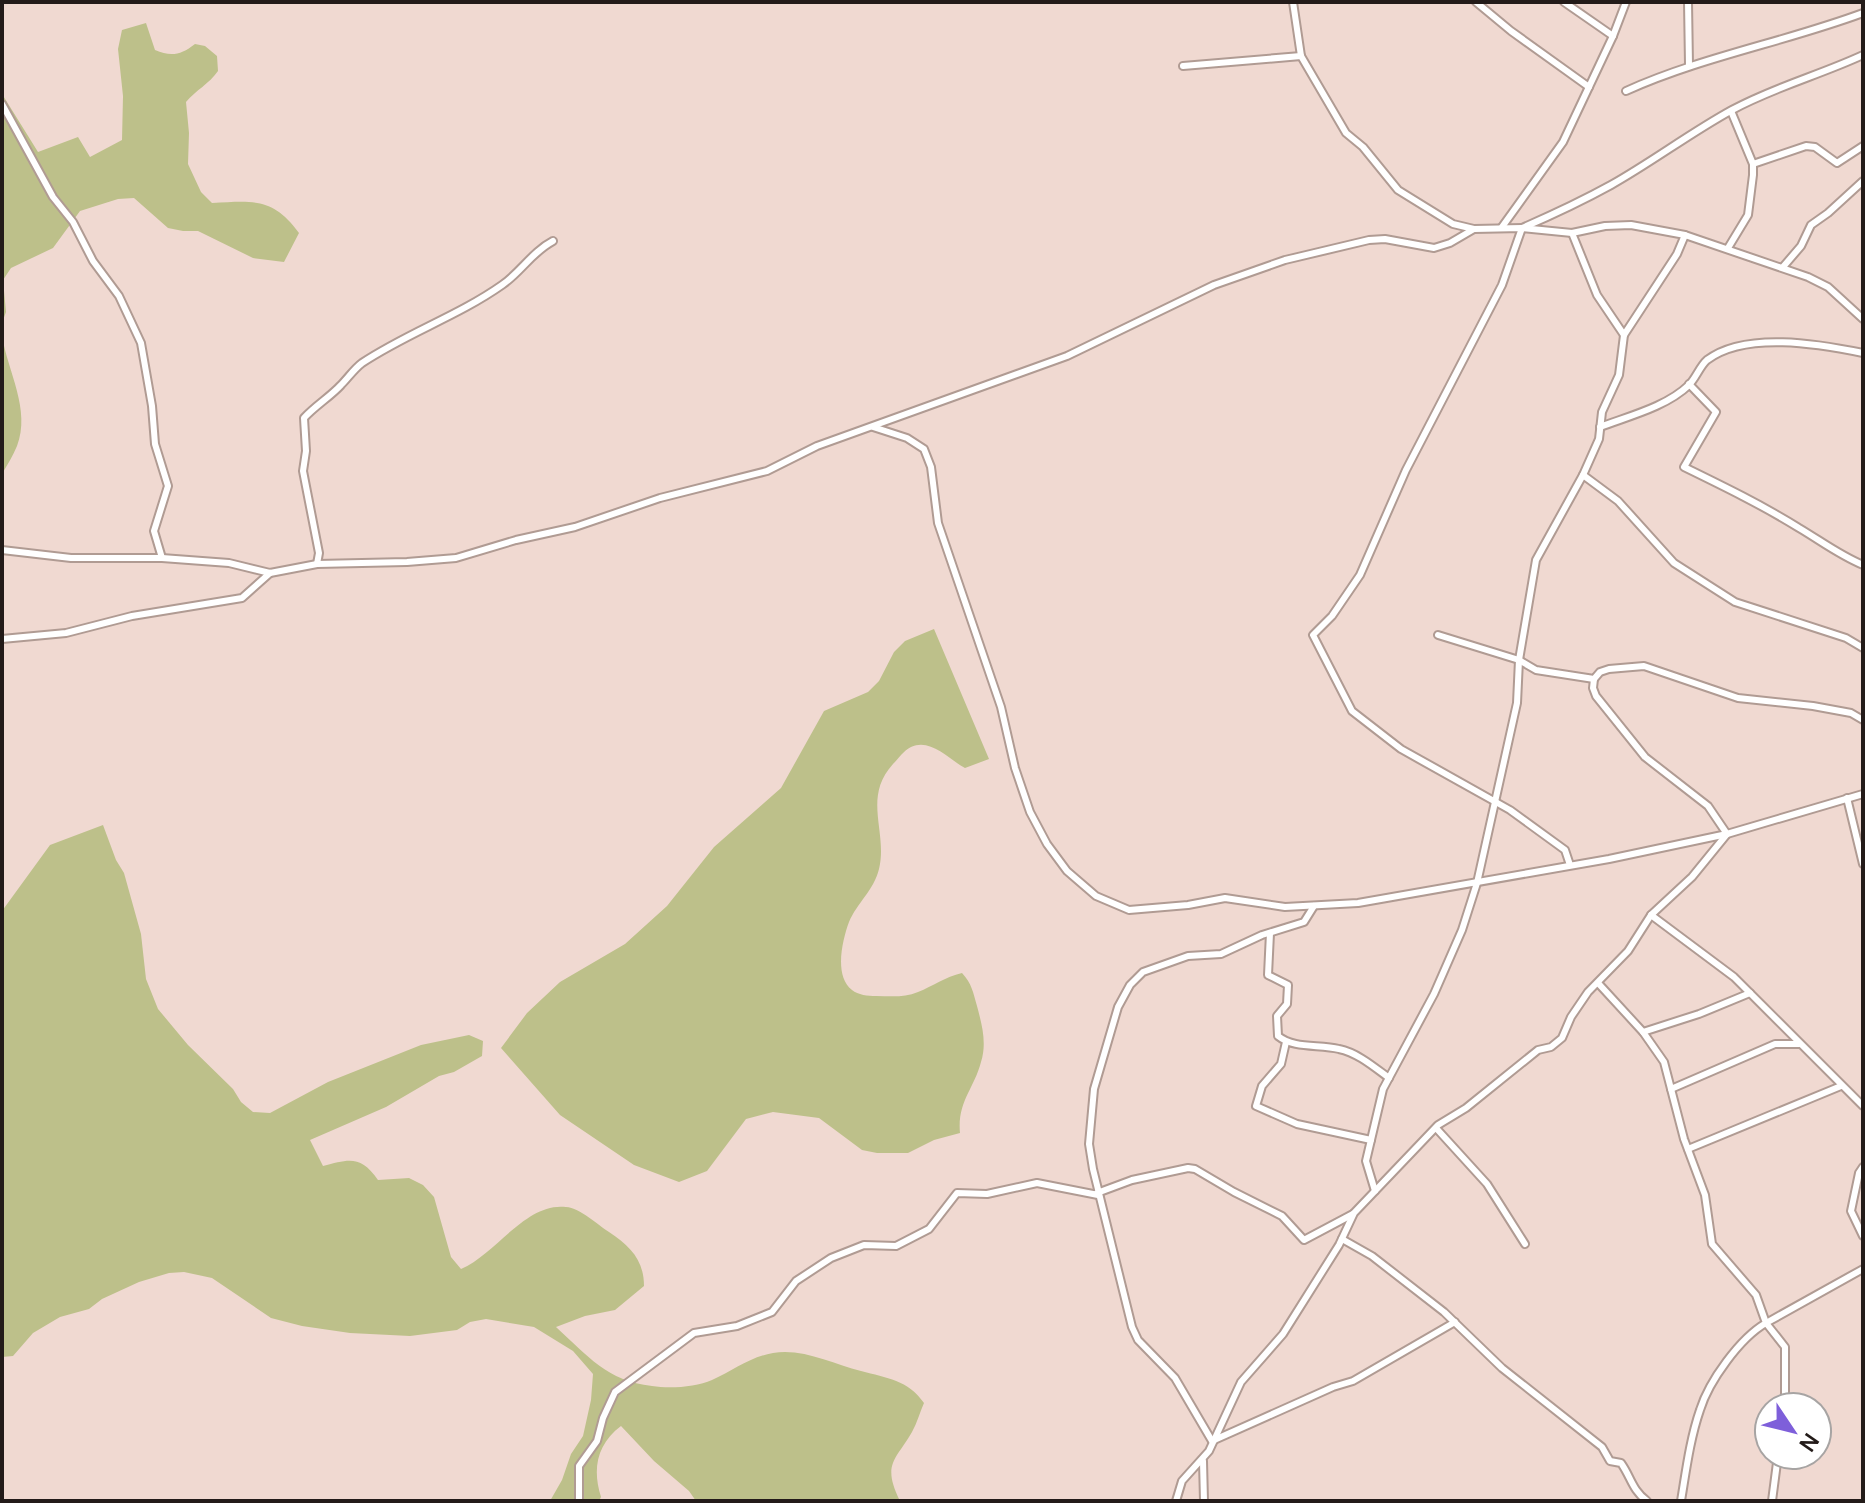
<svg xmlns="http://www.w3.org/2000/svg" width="1865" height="1503" font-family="Manrope,sans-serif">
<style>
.green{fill:#bdc08a}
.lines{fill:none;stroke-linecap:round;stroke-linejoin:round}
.minor-casing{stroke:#b09b93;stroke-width:10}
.minor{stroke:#fff;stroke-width:6}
</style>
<rect width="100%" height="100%" fill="#f0d9d1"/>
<g class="green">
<path d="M146,23L155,50C171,57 181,55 195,44L205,46L217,56L218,71C209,84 196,90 186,102L189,133L188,164L201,192L212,203C253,201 273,197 299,233L284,262L253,258L198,231H183L168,228L134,198L118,199L80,211L53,248L11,268L3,280L6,312L2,323V94L38,152L78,137L90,157L122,140L123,96L118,49L122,30Z"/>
<path d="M2,336C8,372 31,410 17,446C13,456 7,465 2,474Z"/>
<path d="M934,629L989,759L965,768C948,759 931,738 911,747C904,750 898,759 893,764C862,798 888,832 879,869C874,890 857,903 849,922C842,941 834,976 852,990C858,995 868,996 876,996C890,996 904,998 918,992C933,986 945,977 962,973C972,984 973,992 977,1006C982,1025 987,1043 981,1062C974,1089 957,1102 960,1133L934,1140L908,1153H877L862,1150L819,1118L773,1112L746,1119L707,1171L679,1182L634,1165L560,1115L501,1048L527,1013L560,982L625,944L667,906L714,847L781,788L824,711L868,692L879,681L894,652L905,641Z"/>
<path d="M103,825L116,860L124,873L141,934L146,979L158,1009L188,1045L233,1089L241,1102L253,1112L270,1113L328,1082L421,1045L469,1035L483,1041L482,1056L454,1072L439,1076L386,1107L310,1140L323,1166C349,1159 361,1155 378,1180L409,1178L423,1185L434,1197L451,1257L461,1269C496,1254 526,1202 566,1207C580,1208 598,1225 609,1232C630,1246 644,1260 644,1286L615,1310L585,1316L556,1327C588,1356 607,1381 652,1386C670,1389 696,1387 712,1380C733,1371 749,1357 773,1353C803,1348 833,1364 861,1371C887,1378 908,1380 924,1403C920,1412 917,1423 912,1432C895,1461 882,1464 900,1501H696L689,1491L654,1461L621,1426C597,1444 592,1469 601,1497L599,1501H550L562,1480L571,1454L583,1436L591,1400L593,1374L573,1351L534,1327L486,1319L470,1322L457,1330L410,1336L350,1333L302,1326L271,1318L212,1278L184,1272L169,1273L139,1282L102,1299L89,1309L60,1317L33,1333L13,1356L2,1357V911L50,845Z"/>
</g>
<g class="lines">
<defs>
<g id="minor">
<path d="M1293,2L1301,56L1346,133L1363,147L1398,190L1453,224L1474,229"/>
<path d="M1476,2L1511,31L1589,87"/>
<path d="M1564,2L1613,36"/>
<path d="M1688,2L1689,65"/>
<path d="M1183,66L1301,56"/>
<path d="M1626,91C1701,57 1785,42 1863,13"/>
<path d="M2,104L53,197L73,222L93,261L119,296L141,343L152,406L155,444L168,486L154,531L162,558"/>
<path d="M1753,164L1806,146L1815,147L1837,163L1863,146"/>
<path d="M1502,227L1563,142L1613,36L1626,2"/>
<path d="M1572,233L1597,295L1624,335"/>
<path d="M1728,248L1748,215L1753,175V164L1731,111"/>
<path d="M1783,267L1801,246L1811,225L1828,213L1863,181"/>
<path d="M1689,384L1716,412L1684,467C1723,486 1762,505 1799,528C1821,541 1839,555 1863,565"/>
<path d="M873,427L907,438L924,449L931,467L938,523L1001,707L1015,768L1030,812L1047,844L1067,871L1096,896L1129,910L1188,905L1225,898L1285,907L1358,903L1609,859L1727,834L1863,794"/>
<path d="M1600,427C1629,416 1666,407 1689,385C1696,378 1700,366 1707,360C1745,331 1819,344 1863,353"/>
<path d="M1583,475L1618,501L1674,563L1735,602L1846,638L1863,648"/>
<path d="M2,550L71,558H162L229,563L270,573L317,564L407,562L456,558L516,540L575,527L660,498L767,471L817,446L1067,356L1214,285L1285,260L1369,240L1385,239L1434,248L1450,243L1474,229L1522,228L1572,233L1605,226L1631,225L1685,235L1808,277L1828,287L1863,319"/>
<path d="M317,564L319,553L303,471L306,451L304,418C316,405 330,397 341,385C348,378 354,369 362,363C407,333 458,316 502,285C521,272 532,252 553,241"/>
<path d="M1438,635L1519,660L1536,670L1594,679L1600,672L1609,669L1644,666L1738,698L1813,706L1851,713L1863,720"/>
<path d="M2,639L66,633L132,616L242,598L270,573"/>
<path d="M1594,679L1593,688L1596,696L1645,757L1708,806L1727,834"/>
<path d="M1847,798L1863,864"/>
<path d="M1570,865L1565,850L1510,810L1401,749L1352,711L1313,635L1332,616L1360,575L1406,470L1502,285L1522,228C1552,215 1582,201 1611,185C1652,162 1690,133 1732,110C1774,87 1820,75 1863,55"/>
<path d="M1314,906L1304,922L1262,935L1221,954L1188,956L1143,972L1130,985L1118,1007L1094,1089L1089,1144L1093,1169L1132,1327L1138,1340L1175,1378L1212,1441L1333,1387L1353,1381L1455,1322"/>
<path d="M1651,915L1734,977L1863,1106"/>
<path d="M1270,933L1268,975L1288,985L1287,1004L1277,1016L1278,1036C1294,1049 1319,1044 1339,1049C1358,1053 1374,1067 1389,1078"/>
<path d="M1598,983L1643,1032L1664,1062L1684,1139L1705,1195L1712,1244L1756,1295L1766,1323C1740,1338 1709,1381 1700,1410C1690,1439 1686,1471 1681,1501"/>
<path d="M1643,1032L1699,1014L1750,993"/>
<path d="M1286,1042L1281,1064L1262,1086L1256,1106L1297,1124L1371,1140"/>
<path d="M1671,1089L1775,1044H1799"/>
<path d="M1436,1128L1487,1184L1525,1244"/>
<path d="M1688,1149L1841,1086"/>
<path d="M1863,1167L1859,1173L1851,1211L1863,1236"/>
<path d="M1375,1191L1366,1161L1383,1089L1434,994L1462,930L1477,883L1517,703L1519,660L1536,560L1583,475L1599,439L1602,412L1619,375L1624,335L1677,254L1685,235"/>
<path d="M1097,1193L1132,1180L1188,1168L1195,1169L1234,1192L1282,1216L1304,1240L1353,1214"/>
<path d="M1342,1239L1372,1256L1444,1312L1502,1368L1602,1447L1610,1461L1621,1463C1631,1477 1632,1490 1647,1501"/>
<path d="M1785,1407V1347L1766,1323L1863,1269"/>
<path d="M1203,1461L1204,1501"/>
<path d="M579,1501V1466L597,1441L603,1418L615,1392L694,1333L737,1326L772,1312L796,1281L831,1258L864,1245L896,1246L929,1229L957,1193L987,1194L1037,1183L1098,1195"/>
<path d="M1176,1501L1182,1481L1209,1451L1241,1382L1283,1334L1339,1245L1354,1213L1438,1125L1466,1108L1538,1050L1551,1047L1562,1038L1571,1017L1588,992L1628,951L1651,915L1692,877L1727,834"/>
<path d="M1772,1501L1778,1455"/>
</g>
</defs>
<use href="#minor" class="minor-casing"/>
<use href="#minor" class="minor"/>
</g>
<rect width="1865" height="1503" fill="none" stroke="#231b19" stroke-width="8"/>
<g transform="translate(1793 1431) rotate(125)"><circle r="38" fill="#ffffff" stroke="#a7a4a3" stroke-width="2"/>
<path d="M0-6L14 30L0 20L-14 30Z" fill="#7e5fda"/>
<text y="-12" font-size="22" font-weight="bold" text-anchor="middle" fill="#231b19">N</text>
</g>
</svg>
